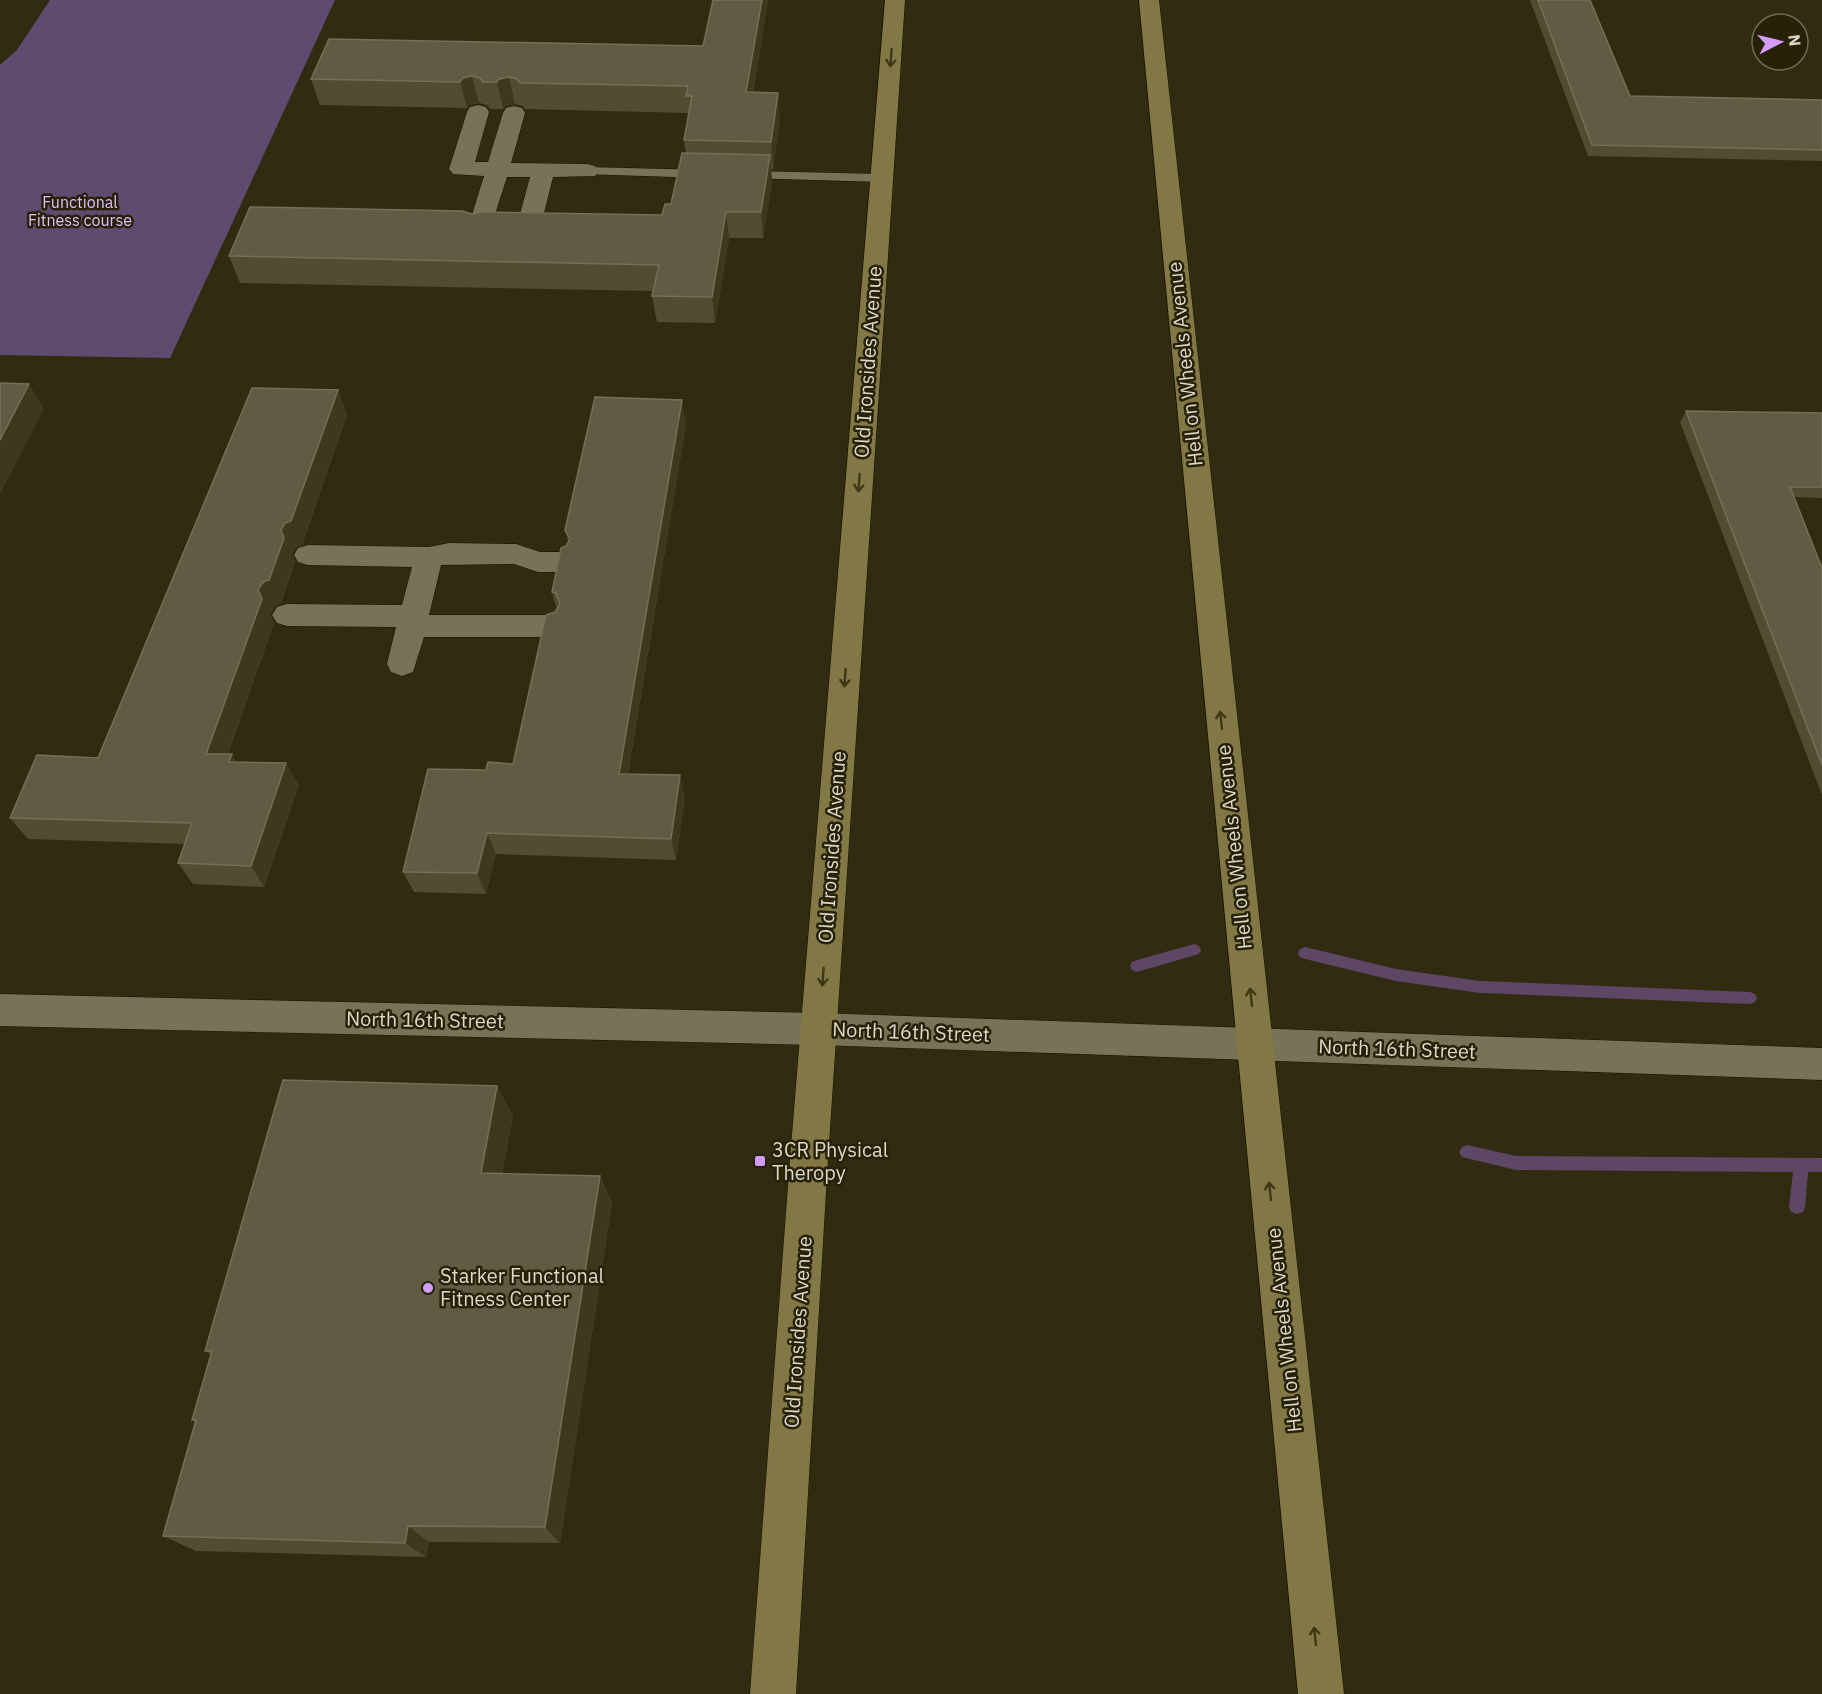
<svg xmlns="http://www.w3.org/2000/svg" width="1822" height="1694" font-family="'IBM Plex Sans',sans-serif">
<style>
.green{fill:#5f4b70}
.lines{fill:none;stroke-linecap:round;stroke-linejoin:round}
.stream{fill:#5d4764;fill-rule:evenodd}
.lane-casing{stroke:#191400;stroke-width:1}
.street-casing{stroke:#191400;stroke-width:1}
.secondary-casing{stroke:#191400;stroke-width:1}
.lane{fill:#787356;fill-rule:evenodd}
.street{fill:#787356;fill-rule:evenodd}
.secondary{fill:#817845;fill-rule:evenodd}
.wall{fill:#514d32}
.shaded-wall{fill:#3e391e}
.building{fill:#605c43;stroke:#746f58;stroke-width:1.5}
.oneway{stroke:#3e3816}
.poi-dot{fill:#d39cfc;stroke:#272207;stroke-width:2}
.labels{text-anchor:middle;stroke-width:5;stroke-linejoin:round;paint-order:stroke}
.far-park-label{font-size:16px;fill:#e0bbfd;stroke:#272207}
.street-label{font-size:20px;fill:#dcd9ca;stroke:#272207}
.poi-label{font-size:20px;fill:#dcd9ca;stroke:#272207;text-anchor:start}
</style>
<rect width="100%" height="100%" fill="#312c11"/>
<path class="green" d="M50,0H335L170,358L0,355V65L17,50Z"/>
<g class="lines">
<g class="stream">
<path d="M1194,944L1199,946L1201,950L1199,954L1137,972L1132,970L1130,966L1132,962L1137,960Z"/>
<path d="M1305,947L1396,969L1480,981L1750,992L1755,994L1757,998L1755,1002L1750,1004L1480,993L1396,981L1305,959L1300,957L1298,953L1300,949Z"/>
<path d="M1467,1145L1516,1156L1822,1158V1172H1808L1805,1207L1803,1212L1797,1214L1791,1212L1789,1207L1793,1172L1516,1170L1462,1157L1459,1152L1462,1147Z"/>
</g>
<defs>
<g id="lane">
<path d="M587,167L705,170L712,174L705,178L582,174L580,171Z"/>
<path d="M745,171L882,174L889,178L882,182L740,178L738,175Z"/>
</g>
<g id="street">
<path d="M478,105L486,107L489,112L475,162H488L503,113L506,108L514,106L522,108L525,113L511,163L587,164L595,166L599,171L595,176L553,177L540,229L537,234L528,236L519,234L516,229L530,177H507L488,236L479,238L470,236L467,231L484,176L453,174L449,169L467,112L470,107Z"/>
<path d="M449,543L516,544L540,552H560L570,555L574,562L570,569L560,572H538L514,564L441,565L429,615H549L560,618L564,626L560,634L549,637H424L413,672L402,676L391,672L387,664L396,627L287,626L277,623L272,615L277,607L287,604L402,605L412,567L308,565L298,562L294,555L298,548L308,545L429,547Z"/>
<path d="M0,994L819,1013L1822,1048V1080L819,1045L0,1026Z"/>
</g>
<g id="secondary">
<path d="M885,0H905L828,1159L796,1694H750L790,1159Z"/>
<path d="M1139,0H1159L1344,1694H1298Z"/>
</g>
</defs>
<use href="#lane" class="lane-casing"/>
<use href="#street" class="street-casing"/>
<use href="#secondary" class="secondary-casing"/>
<use href="#lane" class="lane"/>
<use href="#street" class="street"/>
<use href="#secondary" class="secondary"/>
</g>
<g class="wall">
<path d="M713,0H768L753,92L780,119L773,169H771L772,181L763,238H729L715,323L657,322L652,296L653,291L240,283L229,256L472,214L662,215L671,204L686,153L684,140L689,116L688,113L525,109L523,106L515,104L505,106L503,109H490L487,105L479,103L469,105L467,108L320,105L311,79L703,46Z"/>
<path d="M1530,0H1590L1630,96L1822,100V161L1588,156Z"/>
<path d="M338,390L347,415L302,545L296,547L292,554L295,562L281,603L275,606L270,614L274,623L228,754L237,762L299,785L264,887L193,884L178,863L185,844L28,839L10,818L98,758Z"/>
<path d="M1686,411L1822,413V498L1794,497L1822,568V795L1680,422Z"/>
<path d="M686,424L628,774L685,797L676,860L496,854L486,894L414,892L403,872L486,770L513,764L557,610L552,592L566,546L568,542L565,530Z"/>
<path d="M497,1086L513,1116L502,1174L600,1176L612,1203L560,1543L429,1542L426,1557L196,1551L163,1536L195,1422L192,1420L211,1355L205,1351Z"/>
</g>
<g class="shaded-wall">
<path d="M762,0H768L748,118L746,92Z"/>
<path d="M472,76L479,103L469,105L467,108L460,82L463,78Z"/>
<path d="M509,77L515,104L505,106L503,109L497,82L499,79Z"/>
<path d="M778,93L780,119L773,169L771,142Z"/>
<path d="M770,155L772,181L763,238L761,212Z"/>
<path d="M726,212L729,238L715,323L712,297Z"/>
<path d="M29,384L44,409L0,494V440Z"/>
<path d="M338,390L347,415L302,545L296,547L292,554L295,562L281,603L275,606L270,614L274,623L220,776L206,754L258,590L281,530Z"/>
<path d="M682,400L686,424L624,796L619,774Z"/>
<path d="M232,754L245,776L229,762Z"/>
<path d="M286,763L299,785L264,887L251,866Z"/>
<path d="M680,775L685,797L676,860L671,839Z"/>
<path d="M487,833L496,854L486,894L477,873Z"/>
<path d="M497,1086L513,1116L497,1201L481,1173Z"/>
<path d="M600,1176L612,1203L560,1543L545,1527Z"/>
<path d="M408,1526L429,1542L426,1557L405,1543Z"/>
</g>
<g class="building">
<path d="M713,0H762L746,92L778,93L771,142L684,140L692,96H686L688,86L520,83L517,79L509,77L499,79L497,82H483L480,78L472,76L463,78L460,82L311,79L329,39L703,46Z"/>
<path d="M1538,0H1590L1630,96L1822,100V150L1592,145Z"/>
<path d="M682,153L770,155L761,212H726L712,297L652,296L659,265L229,256L250,207L462,211L472,214L482,212L662,215L665,204H671Z"/>
<path d="M0,383L29,384L0,440Z"/>
<path d="M252,388L338,390L291,521L285,523L281,530L284,538L269,580L263,582L258,590L262,599L206,754H232L229,762L286,763L251,866L178,863L192,823L10,818L37,755L98,758Z"/>
<path d="M595,397L682,400L619,774L680,775L671,839L487,833L477,873L403,872L428,769L486,770L488,762L513,764L546,615L555,612L560,604L556,593L552,592L561,548L566,546L570,539L565,530Z"/>
<path d="M1686,411L1822,413V487H1790L1822,568V765Z"/>
<path d="M283,1080L497,1086L481,1173L600,1176L545,1527L408,1526L405,1543L163,1536L196,1420H192L212,1351H205Z"/>
</g>
<defs><path id="oneway-shaft" d="M-6 0H5M1.5-3L5.5 0L1.5 3" fill="none" stroke-width="1.6" stroke-linecap="round" stroke-linejoin="round" transform="scale(1.5)"/></defs>
<g class="oneway">
<use href="#oneway-shaft" transform="translate(891 58) rotate(94)"/>
<use href="#oneway-shaft" transform="translate(859 483) rotate(94)"/>
<use href="#oneway-shaft" transform="translate(845 678) rotate(94)"/>
<use href="#oneway-shaft" transform="translate(1221 720) rotate(-96)"/>
<use href="#oneway-shaft" transform="translate(823 977) rotate(94)"/>
<use href="#oneway-shaft" transform="translate(1251 997) rotate(-96)"/>
<use href="#oneway-shaft" transform="translate(1270 1191) rotate(-96)"/>
<use href="#oneway-shaft" transform="translate(1315 1636) rotate(-96)"/>
</g>
<g class="poi-dot">
<rect x="754" y="1155" width="12" height="12" rx="3"/>
<circle cx="428" cy="1288" r="6"/>
</g>
<g class="labels">
<g class="far-park-label">
<text x="80" y="208">Functional<tspan x="80" dy="18">Fitness course</tspan></text>
</g>
<g class="street-label">
<text transform="translate(868 362) rotate(-86)" y="7">Old Ironsides Avenue</text>
<text transform="translate(1185 364) rotate(-96)" y="7">Hell on Wheels Avenue</text>
<text transform="translate(832 847) rotate(-86)" y="7">Old Ironsides Avenue</text>
<text transform="translate(1234 847) rotate(-96)" y="7">Hell on Wheels Avenue</text>
<text transform="translate(425 1020) rotate(1)" y="7">North 16th Street</text>
<text transform="translate(911 1032) rotate(2)" y="7">North 16th Street</text>
<text transform="translate(1397 1049) rotate(2)" y="7">North 16th Street</text>
<text transform="translate(1284 1330) rotate(-96)" y="7">Hell on Wheels Avenue</text>
<text transform="translate(798 1332) rotate(-86)" y="7">Old Ironsides Avenue</text>
</g>
<g class="poi-label">
<text x="772" y="1157">3CR Physical<tspan x="772" dy="23">Theropy</tspan></text>
<text x="440" y="1283">Starker Functional<tspan x="440" dy="23">Fitness Center</tspan></text>
</g>
</g>
<g transform="translate(1780 42) rotate(83)"><circle r="28" fill="#272207" stroke="#6f6b55" stroke-width="1.5"/>
<path d="M0-4.5L10 22L0 15L-10 22Z" fill="#d39cfc"/>
<text y="-9" font-size="16" font-weight="bold" text-anchor="middle" fill="#dcd9ca">N</text>
</g>
</svg>
